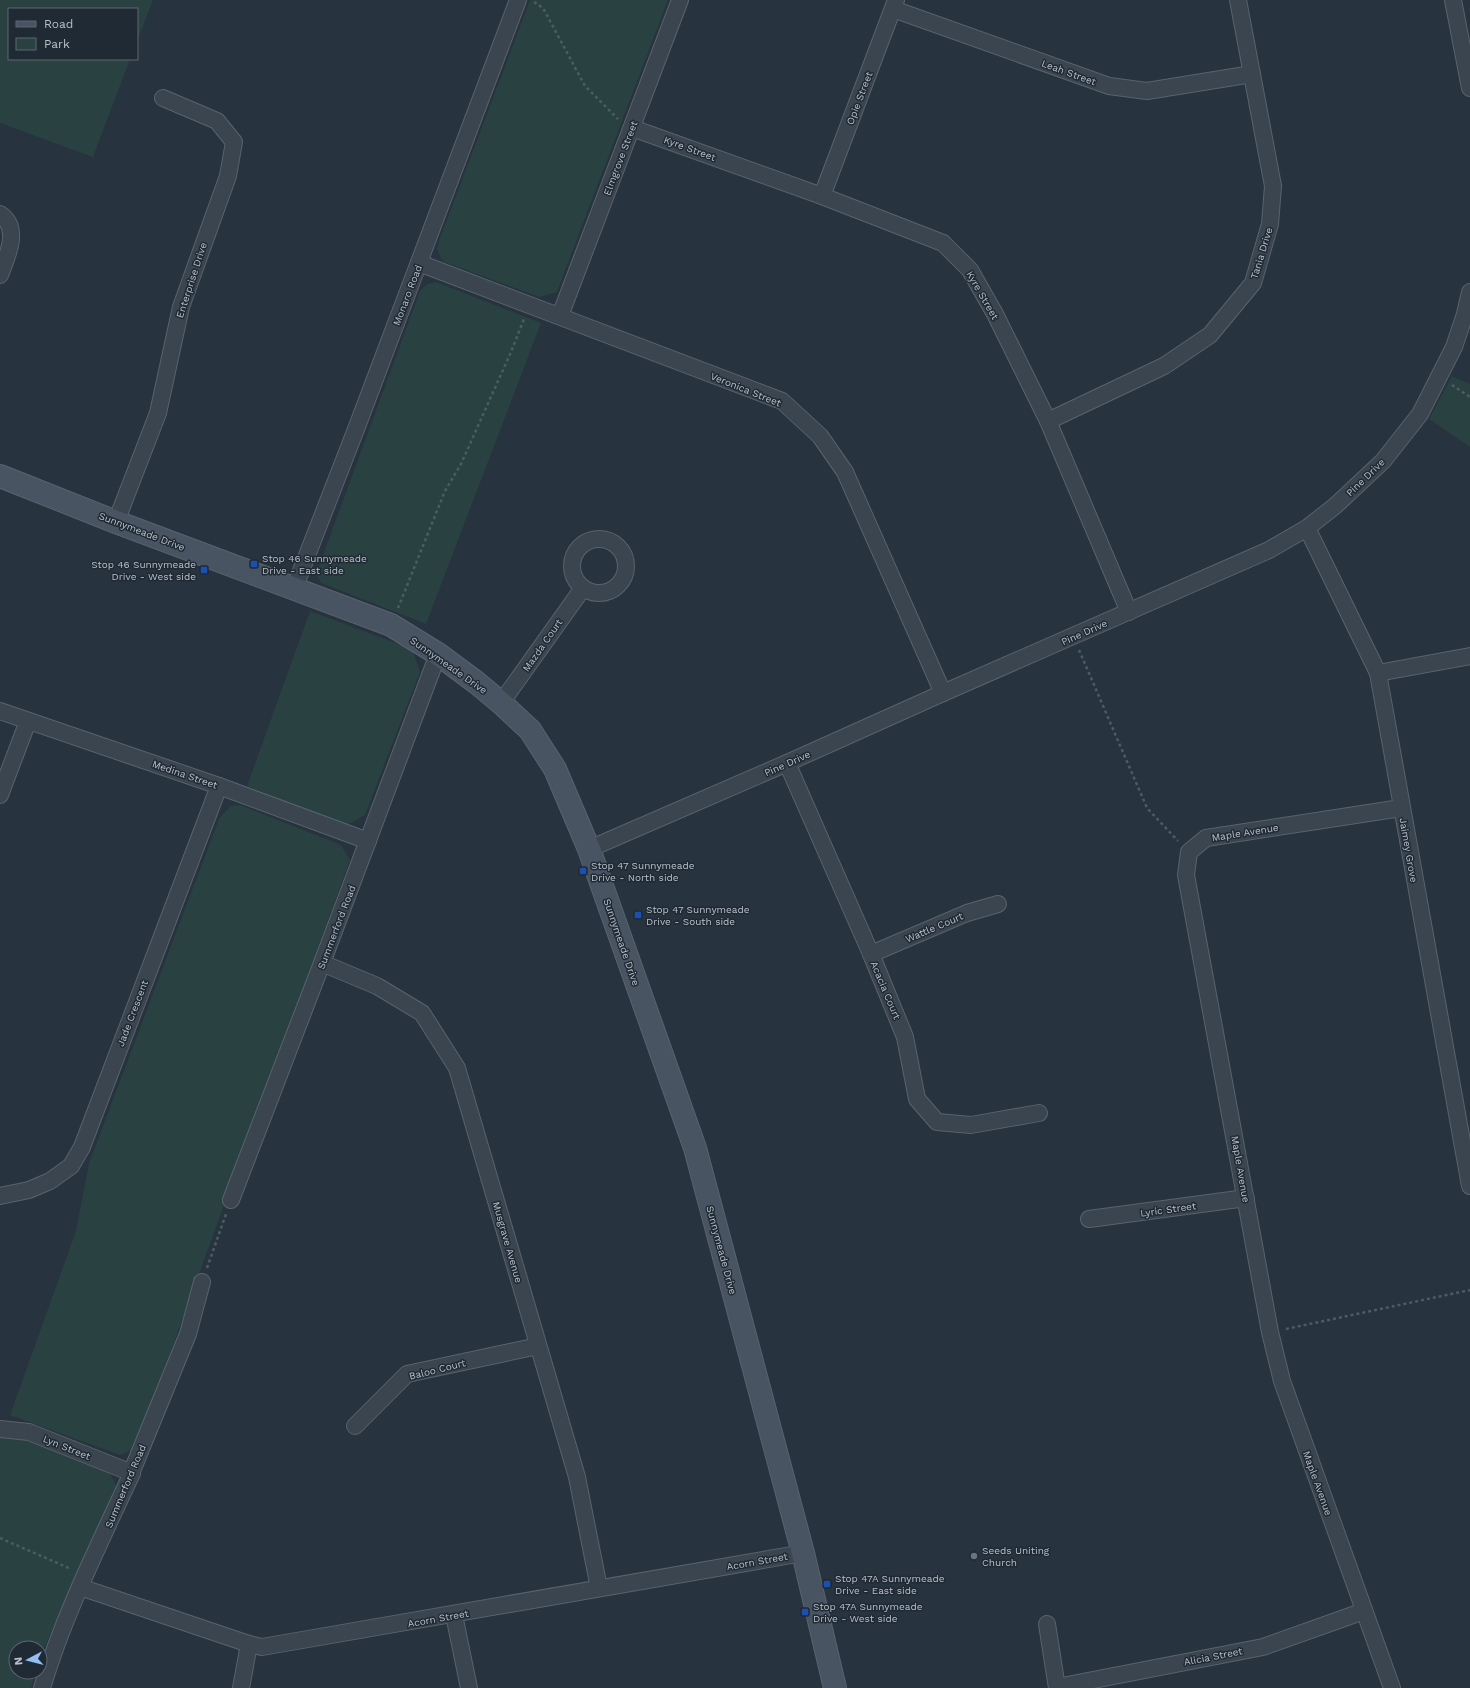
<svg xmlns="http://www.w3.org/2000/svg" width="1470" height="1688" font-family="'Work Sans',sans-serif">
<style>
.green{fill:#2a4141}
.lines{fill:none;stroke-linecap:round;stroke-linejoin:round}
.street-casing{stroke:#59636d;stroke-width:18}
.secondary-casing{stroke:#59636d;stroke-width:24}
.path{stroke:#495e5f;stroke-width:2.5;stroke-dasharray:3 3;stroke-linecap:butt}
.street{stroke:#3b454f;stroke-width:16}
.secondary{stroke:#495462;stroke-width:22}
.transit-dot{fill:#1a4fb4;stroke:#202a34;stroke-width:1.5}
.worship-dot{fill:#6b7280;stroke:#202a34;stroke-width:1.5}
.labels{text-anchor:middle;stroke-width:3;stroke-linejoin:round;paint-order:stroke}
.street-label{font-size:10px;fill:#b8c0ca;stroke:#202a34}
.poi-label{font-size:10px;fill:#b8c0ca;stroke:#202a34;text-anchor:start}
</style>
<rect width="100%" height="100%" fill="#27333f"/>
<g class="green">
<path d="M0,0H153L137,41V9H9V59H130L93,157L0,123Z"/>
<path d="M530,0H668L557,292L539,297L442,261L437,249L440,238Z"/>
<path d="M436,282L541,323L426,624L321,583L316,574L420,291L427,284Z"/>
<path d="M1452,376L1470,384V447L1429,419Z"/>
<path d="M310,611L412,649L420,672L365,815L345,826L247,786Z"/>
<path d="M240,805L341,845L350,860L135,1449L120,1455L10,1415L76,1231L89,1163L219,819L230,806Z"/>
<path d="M0,1438L25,1439L108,1469L116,1486L40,1657V1648H16V1672H35L31,1688H0Z"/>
</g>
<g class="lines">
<defs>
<g id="street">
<path d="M1453,0L1470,88"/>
<path d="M893,9L1109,86L1147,91L1252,74"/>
<path d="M632,128L822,196L943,243L970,270L995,314L1048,421L1129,612"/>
<path d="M822,196L896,0"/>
<path d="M0,214C21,228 7,257 0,275"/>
<path d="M419,263L782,401L820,436L845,472L943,693"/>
<path d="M560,316L680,0"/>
<path d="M1048,421L1164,366L1210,335L1253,283L1270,224L1273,186L1238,0"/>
<path d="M116,522L158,413L181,307L228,176L234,142L217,121L163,98"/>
<path d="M1307,528L1378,673L1470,1186"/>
<circle cx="599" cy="566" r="27"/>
<path d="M294,589L358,424L518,0"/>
<path d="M1378,673L1470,656"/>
<path d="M501,703L583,588"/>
<path d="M0,711L219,786L368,841"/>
<path d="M787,763L871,954L905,1037L917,1099L937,1122L971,1125L1039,1113"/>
<path d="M0,795L28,721"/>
<path d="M589,849L787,763L943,693L1269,550L1307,528L1335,506L1383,461L1420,414L1454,347L1465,314L1470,292"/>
<path d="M871,954L967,913L998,904"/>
<path d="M322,963L377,986L422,1013L457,1068L577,1477L599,1588"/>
<path d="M0,1196L29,1190L50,1181L71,1166L82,1147L219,786"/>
<path d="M231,1200L322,963L438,654"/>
<path d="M1089,1219L1246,1198"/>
<path d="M355,1426L407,1374L538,1346"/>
<path d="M0,1429L29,1432L132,1473"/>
<path d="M80,1587L249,1644L262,1647C442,1617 622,1584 803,1553"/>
<path d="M454,1615L469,1688"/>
<path d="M1047,1624L1057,1688"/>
<path d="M1057,1687L1263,1647L1364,1611"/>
<path d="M42,1688C64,1614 100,1543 132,1473V1471L188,1334L202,1282"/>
<path d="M241,1688L249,1644"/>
<path d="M1392,1688L1282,1381L1270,1332L1186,875L1189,852L1206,838L1401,808"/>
</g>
<path id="secondary" d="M0,476L116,522L391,625L438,654L477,683L501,703L530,730L555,769L589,849L695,1148L803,1553L835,1688"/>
</defs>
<use href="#street" class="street-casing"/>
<use href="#secondary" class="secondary-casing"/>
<g class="path">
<path d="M534,2L543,8L585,86L618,119"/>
<path d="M1452,385L1470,397"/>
<path d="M398,608L445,491L461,464L511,352L524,319"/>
<path d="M1079,650L1147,808L1178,841"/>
<path d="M207,1268L226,1214"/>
<path d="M1286,1329L1470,1290"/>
<path d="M0,1538L71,1569"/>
</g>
<use href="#street" class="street"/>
<use href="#secondary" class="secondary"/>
</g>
<g class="transit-dot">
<rect x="250" y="560" width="8" height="8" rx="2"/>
<rect x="200" y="566" width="8" height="8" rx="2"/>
<rect x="579" y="867" width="8" height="8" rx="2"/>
<rect x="634" y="911" width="8" height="8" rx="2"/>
<rect x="823" y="1580" width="8" height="8" rx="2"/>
<rect x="801" y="1608" width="8" height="8" rx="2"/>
</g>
<circle class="worship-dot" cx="974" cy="1556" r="4"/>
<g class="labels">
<g class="street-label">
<text transform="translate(1069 72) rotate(20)" y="4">Leah Street</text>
<text transform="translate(859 98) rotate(-69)" y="4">Opie Street</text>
<text transform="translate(690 148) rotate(20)" y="4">Kyre Street</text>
<text transform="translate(620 158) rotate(-69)" y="4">Elmgrove Street</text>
<text transform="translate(1261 253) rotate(-73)" y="4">Tania Drive</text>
<text transform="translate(191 280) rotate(-72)" y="4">Enterprise Drive</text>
<text transform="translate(407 295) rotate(-69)" y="4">Monaro Road</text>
<text transform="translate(983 295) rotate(60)" y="4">Kyre Street</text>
<text transform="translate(746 389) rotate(22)" y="4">Veronica Street</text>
<text transform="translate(1365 477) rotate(-44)" y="4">Pine Drive</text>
<text transform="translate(142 531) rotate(21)" y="4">Sunnymeade Drive</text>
<text transform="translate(1084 632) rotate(-24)" y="4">Pine Drive</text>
<text transform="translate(542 645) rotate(-55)" y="4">Mazda Court</text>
<text transform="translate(449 665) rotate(35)" y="4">Sunnymeade Drive</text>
<text transform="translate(787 763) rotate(-24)" y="4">Pine Drive</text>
<text transform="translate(185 774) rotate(19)" y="4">Medina Street</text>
<text transform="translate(1245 832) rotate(-9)" y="4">Maple Avenue</text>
<text transform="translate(1409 850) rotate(80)" y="4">Jaimey Grove</text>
<text transform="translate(336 927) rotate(-69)" y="4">Summerford Road</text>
<text transform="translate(934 927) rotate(-23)" y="4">Wattle Court</text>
<text transform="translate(622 942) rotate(71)" y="4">Sunnymeade Drive</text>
<text transform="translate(886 990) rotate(67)" y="4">Acacia Court</text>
<text transform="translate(132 1013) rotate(-69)" y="4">Jade Crescent</text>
<text transform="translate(1241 1169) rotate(80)" y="4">Maple Avenue</text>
<text transform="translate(1168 1209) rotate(-8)" y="4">Lyric Street</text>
<text transform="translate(508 1242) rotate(74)" y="4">Musgrave Avenue</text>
<text transform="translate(722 1250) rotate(75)" y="4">Sunnymeade Drive</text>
<text transform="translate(437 1369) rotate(-14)" y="4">Baloo Court</text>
<text transform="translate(67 1447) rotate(22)" y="4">Lyn Street</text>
<text transform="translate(1318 1483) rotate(70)" y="4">Maple Avenue</text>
<text transform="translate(125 1486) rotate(-67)" y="4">Summerford Road</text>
<text transform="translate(757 1561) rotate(-10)" y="4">Acorn Street</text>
<text transform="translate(438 1618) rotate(-10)" y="4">Acorn Street</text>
<text transform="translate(1213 1656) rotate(-11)" y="4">Alicia Street</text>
</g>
<g class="poi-label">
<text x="262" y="562">Stop 46 Sunnymeade<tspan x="262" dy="12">Drive - East side</tspan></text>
<text x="196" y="568" text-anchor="end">Stop 46 Sunnymeade<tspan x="196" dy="12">Drive - West side</tspan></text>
<text x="591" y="869">Stop 47 Sunnymeade<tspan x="591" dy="12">Drive - North side</tspan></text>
<text x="646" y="913">Stop 47 Sunnymeade<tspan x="646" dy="12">Drive - South side</tspan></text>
<text x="982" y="1554">Seeds Uniting<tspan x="982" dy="12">Church</tspan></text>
<text x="835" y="1582">Stop 47A Sunnymeade<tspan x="835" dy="12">Drive - East side</tspan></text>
<text x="813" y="1610">Stop 47A Sunnymeade<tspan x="813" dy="12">Drive - West side</tspan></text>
</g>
</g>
<rect x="8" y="8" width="130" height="52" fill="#202a34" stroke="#5d6670"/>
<rect x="16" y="21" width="20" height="6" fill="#495462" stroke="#5d6670"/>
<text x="44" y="28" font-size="12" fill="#b8c0ca">Road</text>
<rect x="16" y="38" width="20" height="12" fill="#2a4141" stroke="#5d6670"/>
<text x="44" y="48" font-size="12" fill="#b8c0ca">Park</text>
<g transform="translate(28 1660) rotate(263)"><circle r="19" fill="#202a34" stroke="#5d6670"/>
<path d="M0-3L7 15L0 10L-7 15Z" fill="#94bff2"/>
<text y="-6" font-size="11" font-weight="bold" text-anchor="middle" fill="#b8c0ca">N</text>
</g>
</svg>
